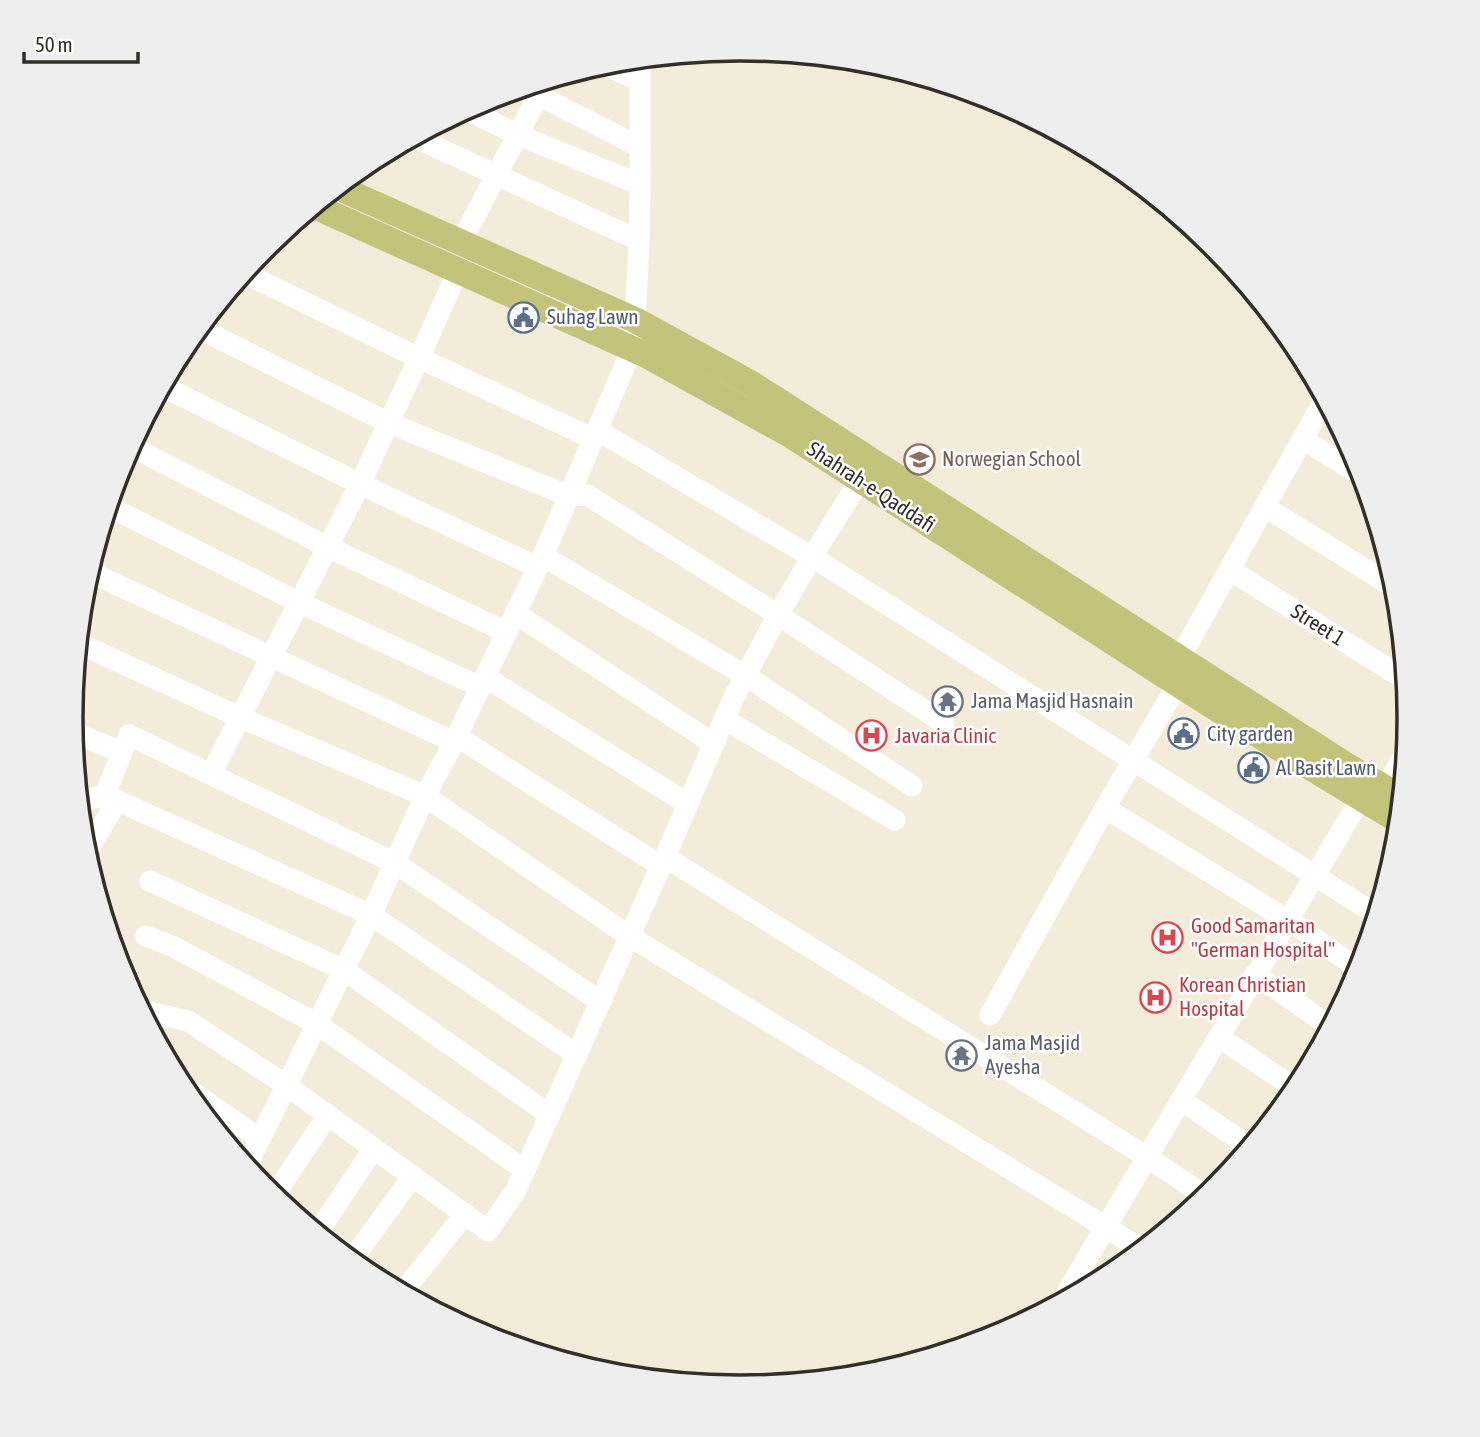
<svg xmlns="http://www.w3.org/2000/svg" width="1480" height="1437" font-family="'Asap Condensed',sans-serif">
<style>
.lines{fill:none;stroke-linecap:round;stroke-linejoin:round}
.minor{stroke:#fff;stroke-width:21}
.major{stroke:#c3c37c;stroke-width:26}
.labels{text-anchor:middle;stroke-width:5;stroke-linejoin:round;paint-order:stroke}
.service-label{font-size:21px;fill:#4e5e75;stroke:#fff;text-anchor:start}
.education-label{font-size:21px;fill:#785e54;stroke:#fff;text-anchor:start}
.street-label{font-size:21px;fill:#322f29;stroke:#fff}
.worship-label{font-size:21px;fill:#5b616d;stroke:#fff;text-anchor:start}
.health-label{font-size:21px;fill:#be3a42;stroke:#fff;text-anchor:start}
.rim{fill:none;stroke:#322f29;stroke-width:3.5}
</style>
<rect width="100%" height="100%" fill="#f4ecdb"/>
<g class="lines">
<g class="minor">
<path d="M603,64L640,81"/>
<path d="M524,88L640,147"/>
<path d="M466,109L518,135L639,184"/>
<path d="M414,137L638,240"/>
<path d="M461,242L546,81"/>
<path d="M244,273L419,358L594,439"/>
<path d="M198,328L389,423L569,496L587,495L778,615L944,723"/>
<path d="M162,386L360,484L537,567"/>
<path d="M597,430L817,560L1377,915"/>
<path d="M1302,439L1363,476"/>
<path d="M130,446L328,547L506,632"/>
<path d="M108,506L298,602L480,687"/>
<path d="M1265,507L1397,589"/>
<path d="M543,556L746,676L912,786"/>
<path d="M1230,570L1406,680"/>
<path d="M88,571L454,742"/>
<path d="M515,613L714,744"/>
<path d="M78,643L239,717L425,796L629,936L1143,1250"/>
<path d="M1172,672L1325,399"/>
<path d="M485,677L688,804"/>
<path d="M724,719L895,820"/>
<path d="M72,732L122,752L129,735L395,863L601,1002"/>
<path d="M456,736L661,866"/>
<path d="M122,752L105,795L371,915L577,1055"/>
<path d="M211,774L360,484L419,358L458,271"/>
<path d="M1385,788L1406,753"/>
<path d="M79,802L105,795"/>
<path d="M1105,808L1288,920L1360,970"/>
<path d="M85,855L117,801"/>
<path d="M665,857L1147,1157L1207,1197"/>
<path d="M150,881L344,970L550,1115"/>
<path d="M146,936L174,947L317,1024L525,1170"/>
<path d="M1255,974L1331,1027"/>
<path d="M140,1010L188,1021L286,1085L488,1231L516,1190L665,857L733,699L778,615L812,557L860,480"/>
<path d="M990,1015L1105,808L1178,684"/>
<path d="M1219,1037L1297,1090"/>
<path d="M179,1083L260,1139"/>
<path d="M1181,1100L1250,1147"/>
<path d="M246,1167L371,915L425,796L454,742L543,556L632,349C642,253 640,155 640,59"/>
<path d="M273,1197L328,1115"/>
<path d="M318,1234L328,1217L374,1148"/>
<path d="M351,1261L413,1176"/>
<path d="M402,1293L465,1214"/>
<path d="M1061,1302L1361,798"/>
</g>
<g class="major">
<path d="M337,187L635,320L752,384L1344,764L1402,798"/>
<path d="M314,206L646,355L792,436L1178,684L1295,758L1399,821"/>
</g>
</g>
<defs>
<symbol id="civic-ring" viewBox="-11 -11 22 22"><circle r="9.5" fill="#fff" stroke="#5c6f8a" stroke-width="1.5"/><path d="M-.6-6.5H3V-4.5H.6V-3L4-1V1h2V6H-6V1h2V-1L-.6-3ZM-1.2 2.5V6h2.4V2.5Z" fill="#5c6f8a"/></symbol>
<symbol id="school-ring" viewBox="-11 -11 22 22"><circle r="9.5" fill="#fff" stroke="#8d6e63" stroke-width="1.5"/><path d="M0-5L7-2L0 1L-7-2ZM-4 1L0 2.5L4 1V4Q0 6-4 4Z" fill="#8d6e63"/></symbol>
<symbol id="temple-ring" viewBox="-11 -11 22 22"><circle r="9.5" fill="#fff" stroke="#6b7280" stroke-width="1.5"/><path d="M0-6L5-2H3V0L6.5 2.5H4V6H1.5V3h-3V6H-4V2.5H-6.5L-3 0V-2H-5Z" fill="#6b7280"/></symbol>
<symbol id="hospital-ring" viewBox="-11 -11 22 22"><circle r="9.5" fill="#fff" stroke="#e0444e" stroke-width="1.5"/><path d="M-5-5h3v3.5h4V-5h3V5h-3V1.5h-4V5h-3Z" fill="#e0444e"/></symbol>
</defs>
<g fill-rule="evenodd">
<use href="#civic-ring" x="506" y="300" width="35" height="35"/>
<use href="#school-ring" x="902" y="442" width="35" height="35"/>
<use href="#temple-ring" x="930" y="684" width="35" height="35"/>
<use href="#civic-ring" x="1166" y="716" width="35" height="35"/>
<use href="#hospital-ring" x="854" y="718" width="35" height="35"/>
<use href="#civic-ring" x="1236" y="750" width="35" height="35"/>
<use href="#hospital-ring" x="1150" y="920" width="35" height="35"/>
<use href="#hospital-ring" x="1138" y="980" width="35" height="35"/>
<use href="#temple-ring" x="944" y="1038" width="35" height="35"/>
</g>
<g class="labels">
<g class="service-label">
<text x="547" y="324">Suhag Lawn</text>
<text x="1207" y="741">City garden</text>
<text x="1276" y="775">Al Basit Lawn</text>
</g>
<g class="education-label">
<text x="942" y="466">Norwegian School</text>
</g>
<g class="street-label">
<text transform="translate(871 487) rotate(33)" y="7">Shahrah-e-Qaddafi</text>
<text transform="translate(1318 625) rotate(32)" y="7">Street 1</text>
</g>
<g class="worship-label">
<text x="971" y="708">Jama Masjid Hasnain</text>
<text x="985" y="1050">Jama Masjid<tspan x="985" dy="24">Ayesha</tspan></text>
</g>
<g class="health-label">
<text x="895" y="743">Javaria Clinic</text>
<text x="1191" y="933">Good Samaritan<tspan x="1191" dy="24">"German Hospital"</tspan></text>
<text x="1179" y="992">Korean Christian<tspan x="1179" dy="24">Hospital</tspan></text>
</g>
</g>
<path d="M0 0H1480V1437H0ZM83 718a657 657 0 1 1 1314 0a657 657 0 1 1-1314 0Z" fill="#efeeee" fill-rule="evenodd"/>
<path class="rim" d="M83 718a657 657 0 1 1 1314 0a657 657 0 1 1-1314 0Z"/>
<path d="M24 52v10h114v-10" fill="none" stroke="#322f29" stroke-width="3.5"/>
<text x="35" y="52" font-size="21" fill="#322f29" stroke="#ffffff" stroke-width="5" paint-order="stroke">50 m</text>
</svg>
